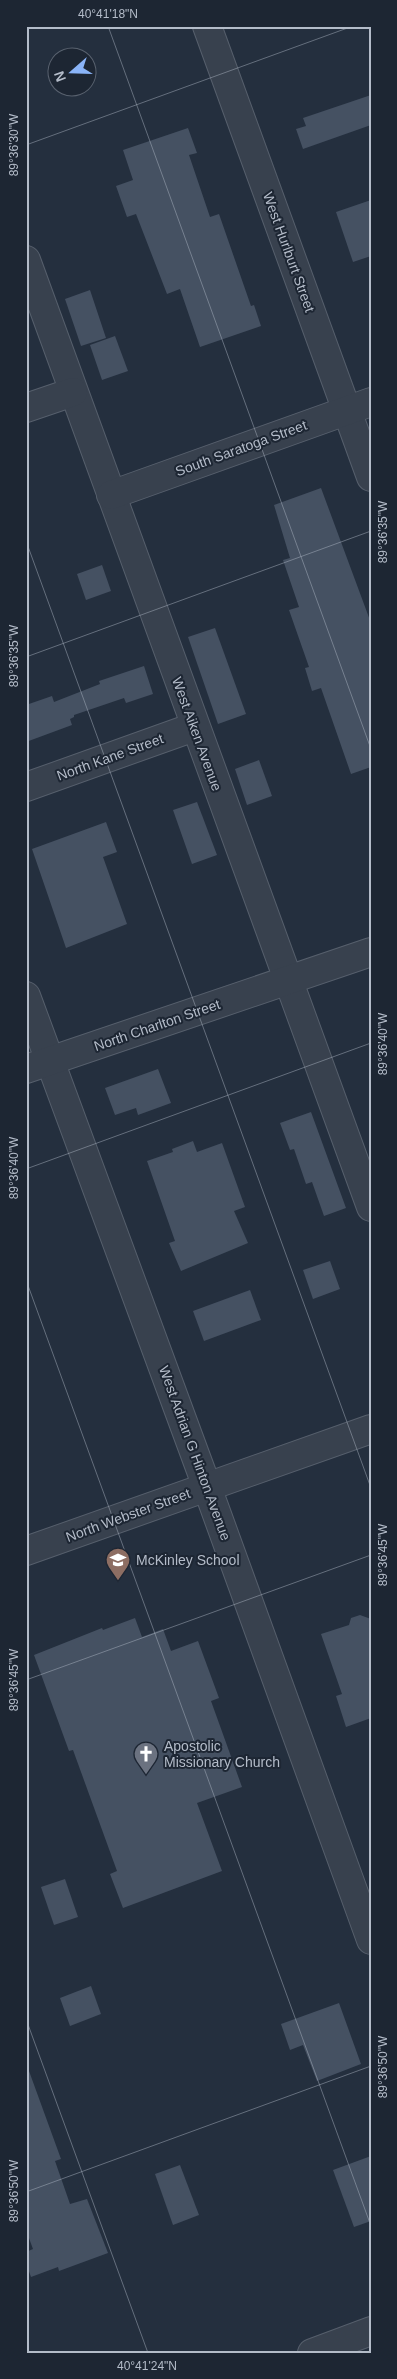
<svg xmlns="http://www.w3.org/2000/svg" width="397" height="2379" font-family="Arial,sans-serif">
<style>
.building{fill:#455162}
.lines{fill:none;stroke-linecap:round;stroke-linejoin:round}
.street-casing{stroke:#565f6c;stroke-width:30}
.street{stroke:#38414e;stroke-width:28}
.ticks{fill:none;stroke:#b4bcc9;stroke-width:1;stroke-opacity:0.45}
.labels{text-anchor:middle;stroke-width:4;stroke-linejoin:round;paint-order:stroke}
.street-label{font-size:14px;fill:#b4bcc9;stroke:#1d2633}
.poi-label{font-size:14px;fill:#b4bcc9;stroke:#1d2633;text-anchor:start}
.neatline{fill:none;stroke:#b4bcc9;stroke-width:2}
.ticks-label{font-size:12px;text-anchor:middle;fill:#b4bcc9}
</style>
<rect width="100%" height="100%" fill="#242f3e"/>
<g class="building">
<path d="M371,95V125L303,149L296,129L306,126L303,118Z"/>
<path d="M188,128L197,153L189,155L210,217L219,214L251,306L254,305L261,326L200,347L180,289L167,294L136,214L127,217L116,186L133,180L123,150Z"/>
<path d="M371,200V256L353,262L336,212Z"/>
<path d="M90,290L106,338L81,346L65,299Z"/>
<path d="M115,336L128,371L102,380L90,345Z"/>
<path d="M321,488L371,623V767L351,774L321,688L312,691L305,668L309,667L289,610L299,607L283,560L290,558L274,505Z"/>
<path d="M102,565L111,591L86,600L77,574Z"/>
<path d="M215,628L246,714L218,724L188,637Z"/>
<path d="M144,666L153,694L126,703L124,698L74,715V717L70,719L72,725L26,742V705L52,696L54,702L100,684L99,681Z"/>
<path d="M259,760L272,796L247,805L235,769Z"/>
<path d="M197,802L217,855L192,864L173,810Z"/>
<path d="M106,822L117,852L103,857L127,924L66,948L32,849Z"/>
<path d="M158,1069L171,1103L138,1115L136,1108L115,1115L105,1088Z"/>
<path d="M311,1112L346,1208L324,1216L312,1182L306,1184L294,1149L290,1150L280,1123Z"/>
<path d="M193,1141L197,1152L222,1143L245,1207L234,1211L248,1243L181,1271L169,1243L175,1241L147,1161L173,1152L172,1149Z"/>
<path d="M330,1261L340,1289L313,1299L303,1270Z"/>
<path d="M250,1290L261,1320L204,1341L193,1311Z"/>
<path d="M360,1615L371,1619V1718L346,1727L336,1696L342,1694L321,1634L349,1625L351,1618Z"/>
<path d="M135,1618L142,1637L163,1629L171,1651L198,1641L219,1698L211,1701L242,1787L197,1803L222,1871L123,1908L110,1874L117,1871L73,1750L69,1751L34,1655L102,1628L103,1630Z"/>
<path d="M65,1879L78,1917L54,1925L41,1887Z"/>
<path d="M91,1986L101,2014L70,2026L60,1998Z"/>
<path d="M339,2003L361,2064L317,2081L303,2045L290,2050L281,2024Z"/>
<path d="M29,2071L61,2159L55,2161L70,2204L87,2199L108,2253L59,2271L58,2267L31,2277L26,2263V2252L33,2249L26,2230V2072Z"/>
<path d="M371,2156V2221L354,2227L333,2170Z"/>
<path d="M180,2165L199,2215L173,2225L155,2174Z"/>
</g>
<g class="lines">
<defs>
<g id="street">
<path d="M207,26L371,477"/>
<path d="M26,260L371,1207"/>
<path d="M26,408L73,392"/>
<path d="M111,495L371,402"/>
<path d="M26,787L194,727"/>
<path d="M26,996L207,1487L371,1940"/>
<path d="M26,1069L371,952"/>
<path d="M26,1551L371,1429"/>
<path d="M312,2353L371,2331"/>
</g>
</defs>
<use href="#street" class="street-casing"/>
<use href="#street" class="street"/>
</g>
<path class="ticks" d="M108,26L371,749M26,145L353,26M26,541L371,1488M26,657L371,531M26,1169L371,1043M26,1280L371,2226M26,1680L371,1555M26,2019L148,2353M26,2192L371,2066"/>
<defs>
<symbol id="school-pin" viewBox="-11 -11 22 30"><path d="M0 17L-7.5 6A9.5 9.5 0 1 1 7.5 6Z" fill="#8d6e63" stroke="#1d2633"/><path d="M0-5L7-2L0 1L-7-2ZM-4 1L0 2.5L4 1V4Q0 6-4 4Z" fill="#fff"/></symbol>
<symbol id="church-pin" viewBox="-11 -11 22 30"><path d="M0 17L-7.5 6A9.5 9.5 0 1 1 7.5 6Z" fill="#6b7280" stroke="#1d2633"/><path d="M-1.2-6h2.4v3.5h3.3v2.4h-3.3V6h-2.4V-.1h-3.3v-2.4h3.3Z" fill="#fff"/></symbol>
</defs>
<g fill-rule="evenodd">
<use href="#school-pin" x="104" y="1546" width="28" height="38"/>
<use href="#church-pin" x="132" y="1740" width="28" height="38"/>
</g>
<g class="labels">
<g class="street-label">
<text transform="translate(289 252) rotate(70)" y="5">West Hurlburt Street</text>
<text transform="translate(241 448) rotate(-20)" y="5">South Saratoga Street</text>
<text transform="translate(197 734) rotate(70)" y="5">West Aiken Avenue</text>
<text transform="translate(110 757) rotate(-20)" y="5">North Kane Street</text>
<text transform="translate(157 1025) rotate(-19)" y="5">North Charlton Street</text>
<text transform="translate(195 1453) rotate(70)" y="5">West Adrian G Hinton Avenue</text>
<text transform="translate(128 1515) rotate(-20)" y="5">North Webster Street</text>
</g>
<g class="poi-label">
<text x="136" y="1565">McKinley School</text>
<text x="164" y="1751">Apostolic<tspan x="164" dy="16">Missionary Church</tspan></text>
</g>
</g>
<rect width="397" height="2379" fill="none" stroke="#1d2633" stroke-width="55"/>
<g transform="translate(72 72) rotate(250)"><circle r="24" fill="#1d2633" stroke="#59626f"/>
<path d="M0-4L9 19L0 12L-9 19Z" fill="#8ab4f8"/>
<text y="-8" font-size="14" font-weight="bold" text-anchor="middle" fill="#b4bcc9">N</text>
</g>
<rect x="28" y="28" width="342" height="2324" class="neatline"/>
<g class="ticks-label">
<text x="108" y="18">40°41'18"N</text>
<text transform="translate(14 145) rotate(-90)" y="4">89°36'30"W</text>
<text transform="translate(383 532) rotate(-90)" y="4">89°36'35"W</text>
<text transform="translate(14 656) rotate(-90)" y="4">89°36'35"W</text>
<text transform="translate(383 1044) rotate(-90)" y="4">89°36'40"W</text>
<text transform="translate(14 1168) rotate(-90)" y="4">89°36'40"W</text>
<text transform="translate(383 1555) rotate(-90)" y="4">89°36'45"W</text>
<text transform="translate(14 1680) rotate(-90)" y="4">89°36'45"W</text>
<text transform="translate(383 2067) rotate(-90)" y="4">89°36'50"W</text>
<text transform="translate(14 2191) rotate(-90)" y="4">89°36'50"W</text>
<text x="147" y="2370">40°41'24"N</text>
</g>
</svg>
